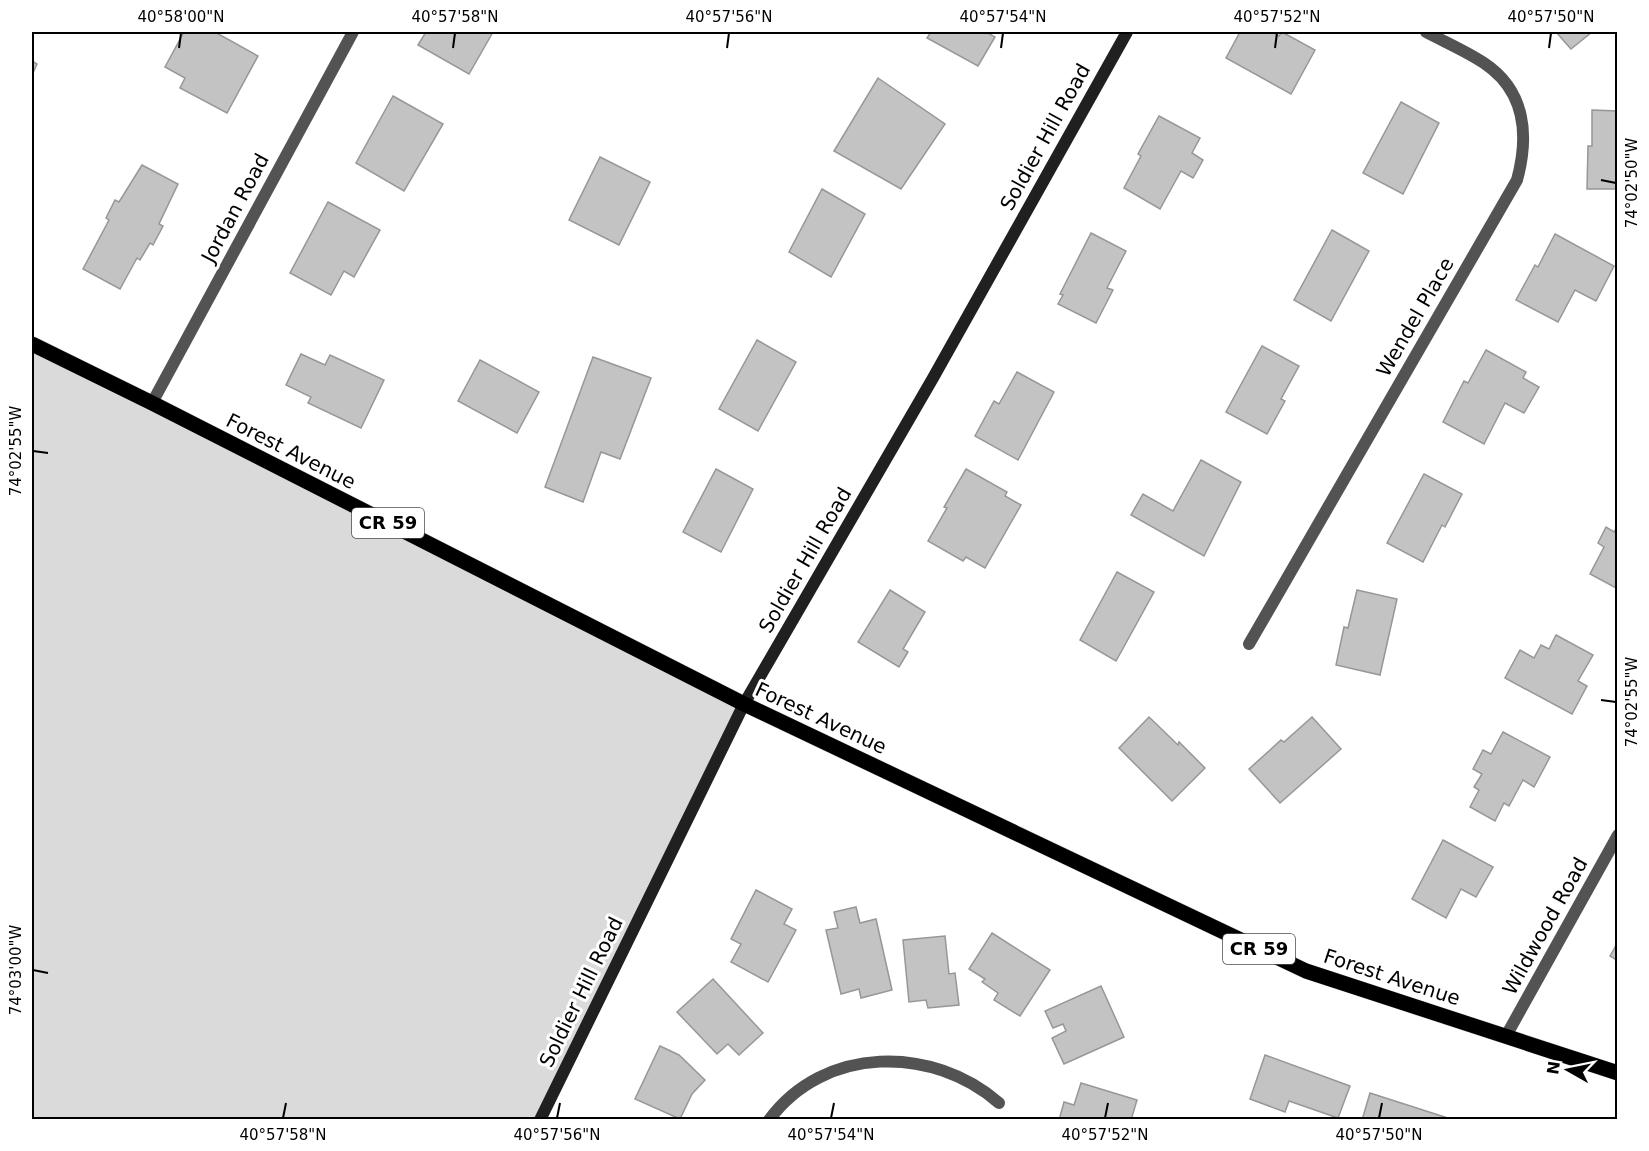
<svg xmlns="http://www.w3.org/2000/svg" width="1649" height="1151" font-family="'DejaVu Sans',sans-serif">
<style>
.green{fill:#dadada}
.building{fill:#c3c3c3;stroke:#979797;stroke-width:1.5}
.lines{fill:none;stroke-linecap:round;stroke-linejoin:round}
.primary-casing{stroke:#dbdbdb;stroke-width:16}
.street{stroke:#535353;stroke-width:12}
.secondary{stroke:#202020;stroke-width:12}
.primary{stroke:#000;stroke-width:15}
.ticks{fill:none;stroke:#000;stroke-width:2}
.labels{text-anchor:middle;stroke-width:6;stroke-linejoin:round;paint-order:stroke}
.shield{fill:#fff;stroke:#4c4c4c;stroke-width:1.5}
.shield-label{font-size:18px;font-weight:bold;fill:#000}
.street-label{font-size:20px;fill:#000;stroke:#fff}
.neatline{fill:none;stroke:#000;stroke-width:2}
.ticks-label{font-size:15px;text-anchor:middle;fill:#000}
</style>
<rect width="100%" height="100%" fill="#fff"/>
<path class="green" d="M32,344L744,704L540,1119H32Z"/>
<g class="building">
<path d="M184,32H215L258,56L227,113L180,88L185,78L165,67Z"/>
<path d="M426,32H493L469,74L418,45Z"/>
<path d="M931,32H986L995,37L978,66L927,38Z"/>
<path d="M1240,32H1272L1279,36L1282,32L1315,50L1291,94L1226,58Z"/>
<path d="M1556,32H1592L1571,49Z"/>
<path d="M32,61L37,64L32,75Z"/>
<path d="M878,78L945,124L901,189L834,151Z"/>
<path d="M393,96L443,124L404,191L356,163Z"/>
<path d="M1401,102L1439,123L1403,194L1363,173Z"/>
<path d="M1592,110L1618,111V189H1587L1588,146H1592Z"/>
<path d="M1159,116L1200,138L1192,153L1203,160L1193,178L1181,171L1160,209L1124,188L1141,156L1138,154Z"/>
<path d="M600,157L650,182L619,245L569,220Z"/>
<path d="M142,165L178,184L159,224L163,226L153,245L150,243L140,260L137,258L120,289L83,269L109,220L106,218L115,200L119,202Z"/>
<path d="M822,189L865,214L831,277L789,252Z"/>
<path d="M328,202L380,230L354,277L344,271L331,295L290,273Z"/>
<path d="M1332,230L1369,251L1331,321L1294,300Z"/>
<path d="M1091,233L1126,251L1107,288L1113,290L1096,323L1058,304L1063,295L1060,294Z"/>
<path d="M1555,234L1614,266L1596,301L1575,290L1558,322L1516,300L1535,265L1538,267Z"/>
<path d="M757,340L796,362L758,431L719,409Z"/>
<path d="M1262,346L1299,366L1281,399L1285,401L1267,434L1226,412Z"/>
<path d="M1486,350L1526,372L1523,378L1539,387L1524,413L1505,403L1484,444L1443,422L1464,381L1468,383Z"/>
<path d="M301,354L325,365L330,355L384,380L361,428L308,403L311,397L286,385Z"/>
<path d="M593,357L651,378L620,459L601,452L583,502L545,487Z"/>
<path d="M480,360L539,392L517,433L458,401Z"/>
<path d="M1017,372L1054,392L1018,460L975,436L994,401L999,404Z"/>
<path d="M1201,460L1241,482L1204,556L1131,515L1143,494L1173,511Z"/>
<path d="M716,469L753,489L721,552L683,532Z"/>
<path d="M966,469L1007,492L1005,496L1021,505L985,568L966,557L963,561L928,541L947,508L944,507Z"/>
<path d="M1424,474L1462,494L1445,527L1442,525L1423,562L1387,543Z"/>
<path d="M1618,525V589L1590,574L1604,547L1598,543L1606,527L1614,532Z"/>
<path d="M1117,572L1154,592L1116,661L1080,640Z"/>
<path d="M890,590L925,612L903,649L908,652L899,667L858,642Z"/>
<path d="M1357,590L1397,599L1380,675L1336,665L1344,627L1348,628Z"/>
<path d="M1556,635L1593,655L1578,681L1587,686L1572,714L1505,678L1520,650L1534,658L1541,645L1549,649Z"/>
<path d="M1149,717L1178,745L1179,742L1205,768L1172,801L1119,748Z"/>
<path d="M1312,717L1341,749L1280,803L1249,769L1281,740L1284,742Z"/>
<path d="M1503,732L1550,757L1534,787L1523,780L1509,806L1504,803L1495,821L1470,807L1479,790L1474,787L1482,774L1473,769L1483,750L1491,754Z"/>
<path d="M1443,840L1493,867L1476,897L1461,889L1446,918L1412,899Z"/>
<path d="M756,890L792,909L784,924L796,930L768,982L731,962L741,944L731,939Z"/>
<path d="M856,907L860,923L876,919L892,990L861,998L859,989L841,994L826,930L838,928L834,912Z"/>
<path d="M992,933L1050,970L1020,1016L994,1000L998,993L982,982L985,979L969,969Z"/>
<path d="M945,936L949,974L955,973L959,1005L928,1008L926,1000L909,1002L903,940Z"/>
<path d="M1618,942V961L1610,956Z"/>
<path d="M713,979L763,1033L739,1055L728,1044L717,1054L677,1012Z"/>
<path d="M1101,986L1124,1037L1064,1064L1052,1038L1066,1031L1063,1024L1053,1028L1045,1011Z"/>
<path d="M660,1046L679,1055L705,1080L692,1094L680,1119L635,1099Z"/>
<path d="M1265,1055L1350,1086L1338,1118L1289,1101L1285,1112L1250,1099Z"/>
<path d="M1081,1083L1137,1100L1131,1120H1059L1064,1102L1074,1105Z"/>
<path d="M1370,1093L1454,1120H1362Z"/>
</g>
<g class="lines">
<defs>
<path id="primary" d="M32,344L152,403L744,704L1306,971L1618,1073"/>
</defs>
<use href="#primary" class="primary-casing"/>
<g class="street">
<path d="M152,403L353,32"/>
<path d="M1249,644L1517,180C1529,136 1526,91 1484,63C1466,51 1445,42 1426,32"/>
<path d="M1506,1036L1618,835"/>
<path d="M769,1120C824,1045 933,1045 999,1103"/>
</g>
<path class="secondary" d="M540,1120L744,704L933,378L1127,32"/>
<use href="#primary" class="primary"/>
</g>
<path class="ticks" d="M179,48L181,33M453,48L455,33M727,48L729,33M1001,48L1003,33M1275,48L1277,33M1549,48L1551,33M1601,180L1616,183M33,451L48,453M1601,700L1616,702M33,970L48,973M283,1118L286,1103M557,1118L560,1103M831,1118L834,1103M1105,1118L1108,1103M1379,1118L1382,1103"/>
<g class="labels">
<g class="shield">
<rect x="352" y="508" width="72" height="30" rx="4.5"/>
<rect x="1223" y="934" width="72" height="30" rx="4.5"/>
</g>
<g class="shield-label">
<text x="388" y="529">CR 59</text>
<text x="1259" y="955">CR 59</text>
</g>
<g class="street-label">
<text transform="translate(1045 137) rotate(-61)" y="7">Soldier Hill Road</text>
<text transform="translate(235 208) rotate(-62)" y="7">Jordan Road</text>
<text transform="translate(1415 317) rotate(-60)" y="7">Wendel Place</text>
<text transform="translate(291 451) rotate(27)" y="7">Forest Avenue</text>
<text transform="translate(805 560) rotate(-60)" y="7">Soldier Hill Road</text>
<text transform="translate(821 718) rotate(25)" y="7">Forest Avenue</text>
<text transform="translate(1545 926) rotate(-61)" y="7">Wildwood Road</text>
<text transform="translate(1392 977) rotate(18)" y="7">Forest Avenue</text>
<text transform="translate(581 992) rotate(-64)" y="7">Soldier Hill Road</text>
</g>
</g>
<rect width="1649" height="1151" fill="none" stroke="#ffffff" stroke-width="66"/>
<g transform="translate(1568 1070) rotate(279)" stroke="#ffffff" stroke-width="4.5" paint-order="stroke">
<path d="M0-4.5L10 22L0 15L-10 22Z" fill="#000000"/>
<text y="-9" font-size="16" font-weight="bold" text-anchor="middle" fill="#000000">N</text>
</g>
<rect x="33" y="33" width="1583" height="1085" class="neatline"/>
<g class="ticks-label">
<text x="181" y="22">40°58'00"N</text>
<text x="455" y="22">40°57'58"N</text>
<text x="729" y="22">40°57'56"N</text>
<text x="1003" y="22">40°57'54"N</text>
<text x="1277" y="22">40°57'52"N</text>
<text x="1551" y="22">40°57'50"N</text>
<text transform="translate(1632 183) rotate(-90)" y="5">74°02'50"W</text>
<text transform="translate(16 451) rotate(-90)" y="5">74°02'55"W</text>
<text transform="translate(1632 702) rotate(-90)" y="5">74°02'55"W</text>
<text transform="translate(16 970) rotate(-90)" y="5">74°03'00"W</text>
<text x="283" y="1140">40°57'58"N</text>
<text x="557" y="1140">40°57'56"N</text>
<text x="831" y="1140">40°57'54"N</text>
<text x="1105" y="1140">40°57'52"N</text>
<text x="1379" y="1140">40°57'50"N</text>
</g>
</svg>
